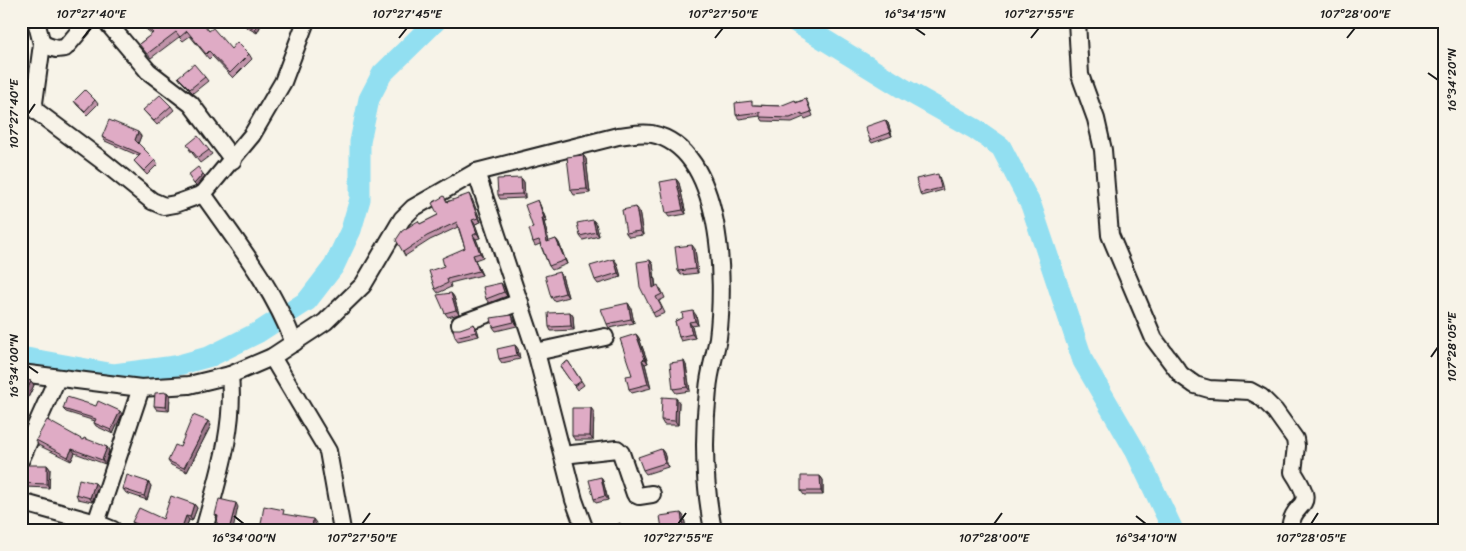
<svg xmlns="http://www.w3.org/2000/svg" width="1466" height="551" font-family="Sriracha,sans-serif">
<style>
.lines{fill:none;stroke-linecap:round;stroke-linejoin:round}
.river{stroke:#92dff1;stroke-width:21}
.minor-casing{stroke:#1c1c1c;stroke-width:20}
.minor{stroke:#f7f3e8;stroke-width:16}
.wall{fill:#c093a9;stroke:#1c1c1c}
.shaded-wall{fill:#9c788a;stroke:#1c1c1c}
.building{fill:#dfabc5;stroke:#1c1c1c}
.ticks{fill:none;stroke:#1c1c1c;stroke-width:2}
.neatline{fill:none;stroke:#1c1c1c;stroke-width:2}
.ticks-label{font-size:12px;text-anchor:middle;fill:#1c1c1c}
</style>
<rect width="100%" height="100%" fill="#f7f3e8"/>
<filter id="ink" filterUnits="userSpaceOnUse"><feTurbulence type="fractalNoise" baseFrequency=".02" numOctaves="2"/><feDisplacementMap in="SourceGraphic" scale="10" xChannelSelector="R" yChannelSelector="G"/><feConvolveMatrix kernelMatrix="1 2 1 2 8 2 1 2 1" color-interpolation-filters="sRGB"/></filter>
<g filter="url(#ink)">
<g class="lines">
<g class="river">
<path d="M794,21L904,89L975,129L1001,147L1031,205L1083,361L1136,452L1173,530"/>
<path d="M21,357L114,374L175,366L211,356L259,332L307,301L334,266L351,230L360,199V142L369,99L382,74L436,21"/>
</g>
<defs>
<g id="minor">
<path d="M36,21L42,44L34,103L36,111L100,159L152,201L164,206L175,204L203,194L252,135L283,82L306,21"/>
<path d="M106,21L148,71L191,104L233,160"/>
<path d="M1077,21L1080,75L1096,119L1103,150L1110,235L1154,339L1181,375L1195,385L1209,389L1250,391L1261,397L1275,411L1295,439L1296,446L1293,472C1320,513 1292,497 1290,530"/>
<path d="M42,44L56,49L65,48L88,21"/>
<path d="M476,172L536,352L574,500L585,530"/>
<path d="M203,194C236,241 274,289 294,343"/>
<path d="M460,324L520,302"/>
<path d="M536,352L605,337"/>
<path d="M272,357L328,451L342,530"/>
<path d="M21,373L141,388L189,385L230,375L272,357L325,322L363,285L402,219L413,208L476,172L618,136C629,135 640,132 652,134C724,149 725,282 718,338C715,355 709,373 708,390C703,437 704,484 713,530"/>
<path d="M563,455L617,449L621,453L635,494L639,496L652,494"/>
<path d="M21,459L57,379"/>
<path d="M21,502L96,523L93,530"/>
<path d="M113,530L96,523L141,388"/>
<path d="M204,530C218,478 235,429 230,375"/>
</g>
</defs>
<use href="#minor" class="minor-casing"/>
<use href="#minor" class="minor"/>
</g>
<g class="wall">
<path d="M136,21H201L209,31L231,49L249,54L252,59L233,78L212,56L209,59L190,36L183,41L179,37L151,58L139,44L152,34Z"/>
<path d="M263,21L257,33L246,27L243,23Z"/>
<path d="M178,77H205L208,81L193,93L181,81Z"/>
<path d="M806,99L808,103L813,116L805,119L804,117L792,122L763,121L760,116L739,119L736,115L754,105L780,106L797,102Z"/>
<path d="M95,100L98,104L87,115L77,105L74,101Z"/>
<path d="M171,106L174,110L157,125L143,110Z"/>
<path d="M888,123L892,136L872,143L870,140Z"/>
<path d="M141,136L138,143L155,160L158,164L147,175L134,161L139,156L105,141L102,137Z"/>
<path d="M189,149L209,150L212,154L200,163Z"/>
<path d="M583,155L586,159L590,193L574,195L571,190Z"/>
<path d="M939,176L943,190L921,196L920,193Z"/>
<path d="M521,178L524,182L525,198L500,199L498,195Z"/>
<path d="M676,179L679,183L686,214L669,217L666,213Z"/>
<path d="M472,199L481,222L475,224L480,238L476,239L483,257L475,260L482,275L450,283L451,287L438,293L435,289L444,266L465,248L458,227L430,240L405,256L403,252L420,224L438,215L448,201Z"/>
<path d="M538,200L540,205L547,222H544L549,242L556,239L559,243L567,264L552,270L549,266L540,244L535,246L533,242V228Z"/>
<path d="M636,207L639,211L643,235L629,237L626,233Z"/>
<path d="M593,220L596,224L599,236L583,240L580,236Z"/>
<path d="M695,249L698,273L681,275L678,271Z"/>
<path d="M650,260L653,264L656,287L661,289L665,298L659,301L665,313L655,317L653,313Z"/>
<path d="M617,263L621,277L598,284L595,280Z"/>
<path d="M562,276L568,297L554,301L551,297Z"/>
<path d="M504,287L507,296L489,303L486,299Z"/>
<path d="M451,293L454,297L459,314L448,317L445,313Z"/>
<path d="M628,303L631,308L634,323L609,328L607,324Z"/>
<path d="M570,312L573,316L574,330L551,331L549,327Z"/>
<path d="M512,315L514,319L517,326L496,331L493,327Z"/>
<path d="M696,315L698,325L692,326L695,338L681,341L679,337L675,321Z"/>
<path d="M477,329L479,336L458,341L455,337Z"/>
<path d="M636,334L639,338L648,363L645,364L651,388L632,393L629,389L632,375Z"/>
<path d="M515,345L518,349L520,359L502,363L499,359Z"/>
<path d="M568,361L584,385L577,390L560,366Z"/>
<path d="M686,365L690,391L676,393L673,389Z"/>
<path d="M21,379L31,381L34,385L27,400L21,398Z"/>
<path d="M167,392L170,396L169,411L157,410L154,406Z"/>
<path d="M679,402L678,425H664L661,420Z"/>
<path d="M63,409L122,414L113,434L96,426L94,423L95,421L66,412Z"/>
<path d="M594,412L593,440H575L572,436Z"/>
<path d="M211,425L187,472L171,465L168,461L180,447Z"/>
<path d="M36,440H83L107,447L109,451L105,464L75,453L71,461L38,445Z"/>
<path d="M661,449L664,453L668,467L646,474L643,470Z"/>
<path d="M47,465L50,469L49,488L24,487L22,483Z"/>
<path d="M820,476L823,480V495H804L801,491Z"/>
<path d="M603,481L608,500L596,503L594,499Z"/>
<path d="M148,482L151,486L147,500L126,493L123,489Z"/>
<path d="M95,483L98,487L92,502L78,499L76,494Z"/>
<path d="M194,504L197,508L192,521L189,520L185,530H144L135,526L132,522L163,519Z"/>
<path d="M681,513L684,517L686,530H663L662,529Z"/>
</g>
<g class="shaded-wall">
<path d="M258,21H263L257,33L255,29Z"/>
<path d="M885,120L888,123L892,136L890,133Z"/>
<path d="M138,132L141,136L138,144L135,140Z"/>
<path d="M583,155L586,159L590,193L587,189Z"/>
<path d="M203,174L205,176L196,186L194,184Z"/>
<path d="M521,178L524,182L525,198L522,194Z"/>
<path d="M676,179L679,183L686,214L683,210Z"/>
<path d="M469,194L472,199L481,222L478,218Z"/>
<path d="M538,200L540,205L547,222L544,218Z"/>
<path d="M636,207L639,211L643,235L640,231Z"/>
<path d="M542,218L544,222L550,246L547,242Z"/>
<path d="M472,220L475,224L480,238L477,233Z"/>
<path d="M593,220L596,224L599,236L596,232Z"/>
<path d="M473,235L476,239L483,257L480,253Z"/>
<path d="M556,239L559,243L567,264L565,260Z"/>
<path d="M692,245L695,249L698,273L695,269Z"/>
<path d="M473,255L475,260L482,275L479,271Z"/>
<path d="M614,259L617,263L621,277L618,273Z"/>
<path d="M650,260L653,264L656,292L653,288Z"/>
<path d="M559,272L562,276L568,297L565,293Z"/>
<path d="M501,283L504,287L507,296L504,292Z"/>
<path d="M451,293L454,297L459,314L456,310Z"/>
<path d="M628,303L631,308L634,323L631,319Z"/>
<path d="M693,311L696,315L698,325L695,321Z"/>
<path d="M570,312L573,316L574,330L571,326Z"/>
<path d="M689,322L692,326L695,338L692,334Z"/>
<path d="M474,324L477,329L479,336L476,332Z"/>
<path d="M636,334L639,338L648,363L645,359Z"/>
<path d="M515,345L518,349L520,359L517,355Z"/>
<path d="M642,360L645,364L651,388L648,384Z"/>
<path d="M684,361L686,365L690,391L687,387Z"/>
<path d="M31,381L34,385L27,400L24,396Z"/>
<path d="M167,392L170,396L169,411L166,407Z"/>
<path d="M676,398L679,402L678,425L675,421Z"/>
<path d="M591,408L594,412L593,440L590,436Z"/>
<path d="M120,411L122,414L113,434L111,430Z"/>
<path d="M208,421L211,425L187,472L184,468Z"/>
<path d="M107,447L109,451L105,464L102,460Z"/>
<path d="M72,449L75,453L71,461L68,457Z"/>
<path d="M661,449L664,453L668,467L665,463Z"/>
<path d="M47,465L50,469L49,488L47,484Z"/>
<path d="M820,476L823,480V495L821,491Z"/>
<path d="M601,477L603,481L608,500L605,496Z"/>
<path d="M148,482L151,486L147,500L144,496Z"/>
<path d="M95,483L98,487L92,502L90,498Z"/>
<path d="M236,503L238,507L233,530H229Z"/>
<path d="M194,504L197,508L192,521L190,517Z"/>
<path d="M681,513L684,517L686,530L683,526Z"/>
<path d="M186,516L189,520L185,530H181Z"/>
<path d="M313,519L316,523L315,530H312Z"/>
</g>
<g class="building">
<path d="M139,21H201L209,31L213,28L231,49L237,42L249,54L230,73L209,51L206,54L187,31L180,37L176,32L147,54L139,44L153,33Z"/>
<path d="M244,21H258L255,29L243,23Z"/>
<path d="M194,64L205,77L190,89L178,77Z"/>
<path d="M85,90L95,100L85,111L74,101Z"/>
<path d="M160,95L171,106L154,121L143,110Z"/>
<path d="M806,99L811,112L802,115V113L790,118L760,117V112L736,115L735,103L752,101V105L780,106L795,100L796,103Z"/>
<path d="M109,120L138,132L135,140L155,160L144,171L134,161L141,154L102,137Z"/>
<path d="M885,120L890,133L870,140L865,127Z"/>
<path d="M198,136L209,150L198,158L187,145Z"/>
<path d="M583,155L587,189L571,190L567,157Z"/>
<path d="M198,167L203,174L194,184L188,175Z"/>
<path d="M938,174L941,188L920,193L916,179Z"/>
<path d="M521,178L522,194L498,195L497,179Z"/>
<path d="M676,179L683,210L666,213L660,182Z"/>
<path d="M469,194L478,218L472,220L477,233L473,235L480,253L473,255L479,271L447,279L448,283L435,289L429,271L444,266L442,258L465,248L457,222L427,236L403,252L396,240L402,231L418,221L420,224L438,215L432,203L444,196L447,202Z"/>
<path d="M538,200L544,218H542L547,242L556,239L565,260L549,266L539,240L533,242L529,229L533,228L525,205Z"/>
<path d="M636,207L640,231L626,233L622,210Z"/>
<path d="M593,220L596,232L580,236L577,223Z"/>
<path d="M692,245L695,269L678,271L675,247Z"/>
<path d="M614,259L618,273L595,280L590,266Z"/>
<path d="M650,260L653,288L658,285L662,294L656,297L662,308L653,313L640,287L637,262Z"/>
<path d="M559,272L565,293L551,297L545,276Z"/>
<path d="M501,283L504,292L486,299L483,287Z"/>
<path d="M451,293L456,310L445,313L437,295Z"/>
<path d="M628,303L631,319L607,324L601,309Z"/>
<path d="M693,311L695,321L689,322L692,334L679,337L675,321L683,318L682,313Z"/>
<path d="M570,312L571,326L549,327L548,313Z"/>
<path d="M512,315L514,322L493,327L491,318Z"/>
<path d="M474,324L476,332L455,337L453,329H460Z"/>
<path d="M636,334L645,359L642,360L648,384L629,389L626,376L632,375L620,339Z"/>
<path d="M515,345L517,355L499,359L497,349Z"/>
<path d="M568,361L581,381L574,386L560,366Z"/>
<path d="M684,361L687,387L673,389L670,363Z"/>
<path d="M21,379L31,381L24,396L21,395Z"/>
<path d="M167,392L166,407L154,406L155,393Z"/>
<path d="M67,397L96,406L98,401L120,411L111,430L94,423L96,419L63,409Z"/>
<path d="M662,397L676,398L675,421L661,420Z"/>
<path d="M572,408H591L590,436H572Z"/>
<path d="M193,415L208,421L184,468L168,461L175,445L180,447Z"/>
<path d="M47,420L83,440L84,438L107,447L102,460L72,449L68,457L36,440Z"/>
<path d="M661,449L665,463L643,470L638,457Z"/>
<path d="M22,465H47V484L22,483Z"/>
<path d="M127,475L148,482L144,496L123,489Z"/>
<path d="M801,476H820L821,491H801Z"/>
<path d="M601,477L605,496L594,499L589,480Z"/>
<path d="M79,479L95,483L90,498L76,494Z"/>
<path d="M171,496L194,504L190,517L186,516L181,530H152L132,522L139,508L163,519Z"/>
<path d="M219,499L236,503L229,530H216L218,516L215,515Z"/>
<path d="M264,506L284,510L283,514L313,519L312,530H260Z"/>
<path d="M681,513L683,526L662,529L660,516Z"/>
<path d="M620,523L623,530H607Z"/>
</g>
</g>
<path class="ticks" d="M915,28L925,35M83,38L91,28M399,38L407,28M715,38L723,28M1031,38L1039,28M1347,38L1355,28M1428,73L1438,80M28,114L35,104M1431,357L1438,347M28,366L38,373M234,516L244,524M1136,516L1146,524M362,524L370,513M678,524L686,513M994,524L1002,513M1311,524L1318,513"/>
<rect width="1466" height="551" fill="none" stroke="#f7f3e8" stroke-width="55"/>
<rect x="28" y="28" width="1410" height="496" class="neatline"/>
<g class="ticks-label">
<text x="91" y="18">107°27'40"E</text>
<text x="407" y="18">107°27'45"E</text>
<text x="723" y="18">107°27'50"E</text>
<text x="915" y="18">16°34'15"N</text>
<text x="1039" y="18">107°27'55"E</text>
<text x="1355" y="18">107°28'00"E</text>
<text transform="translate(1452 80) rotate(-90)" y="4">16°34'20"N</text>
<text transform="translate(14 114) rotate(-90)" y="4">107°27'40"E</text>
<text transform="translate(1452 347) rotate(-90)" y="4">107°28'05"E</text>
<text transform="translate(14 366) rotate(-90)" y="4">16°34'00"N</text>
<text x="244" y="542">16°34'00"N</text>
<text x="362" y="542">107°27'50"E</text>
<text x="678" y="542">107°27'55"E</text>
<text x="994" y="542">107°28'00"E</text>
<text x="1146" y="542">16°34'10"N</text>
<text x="1311" y="542">107°28'05"E</text>
</g>
</svg>
